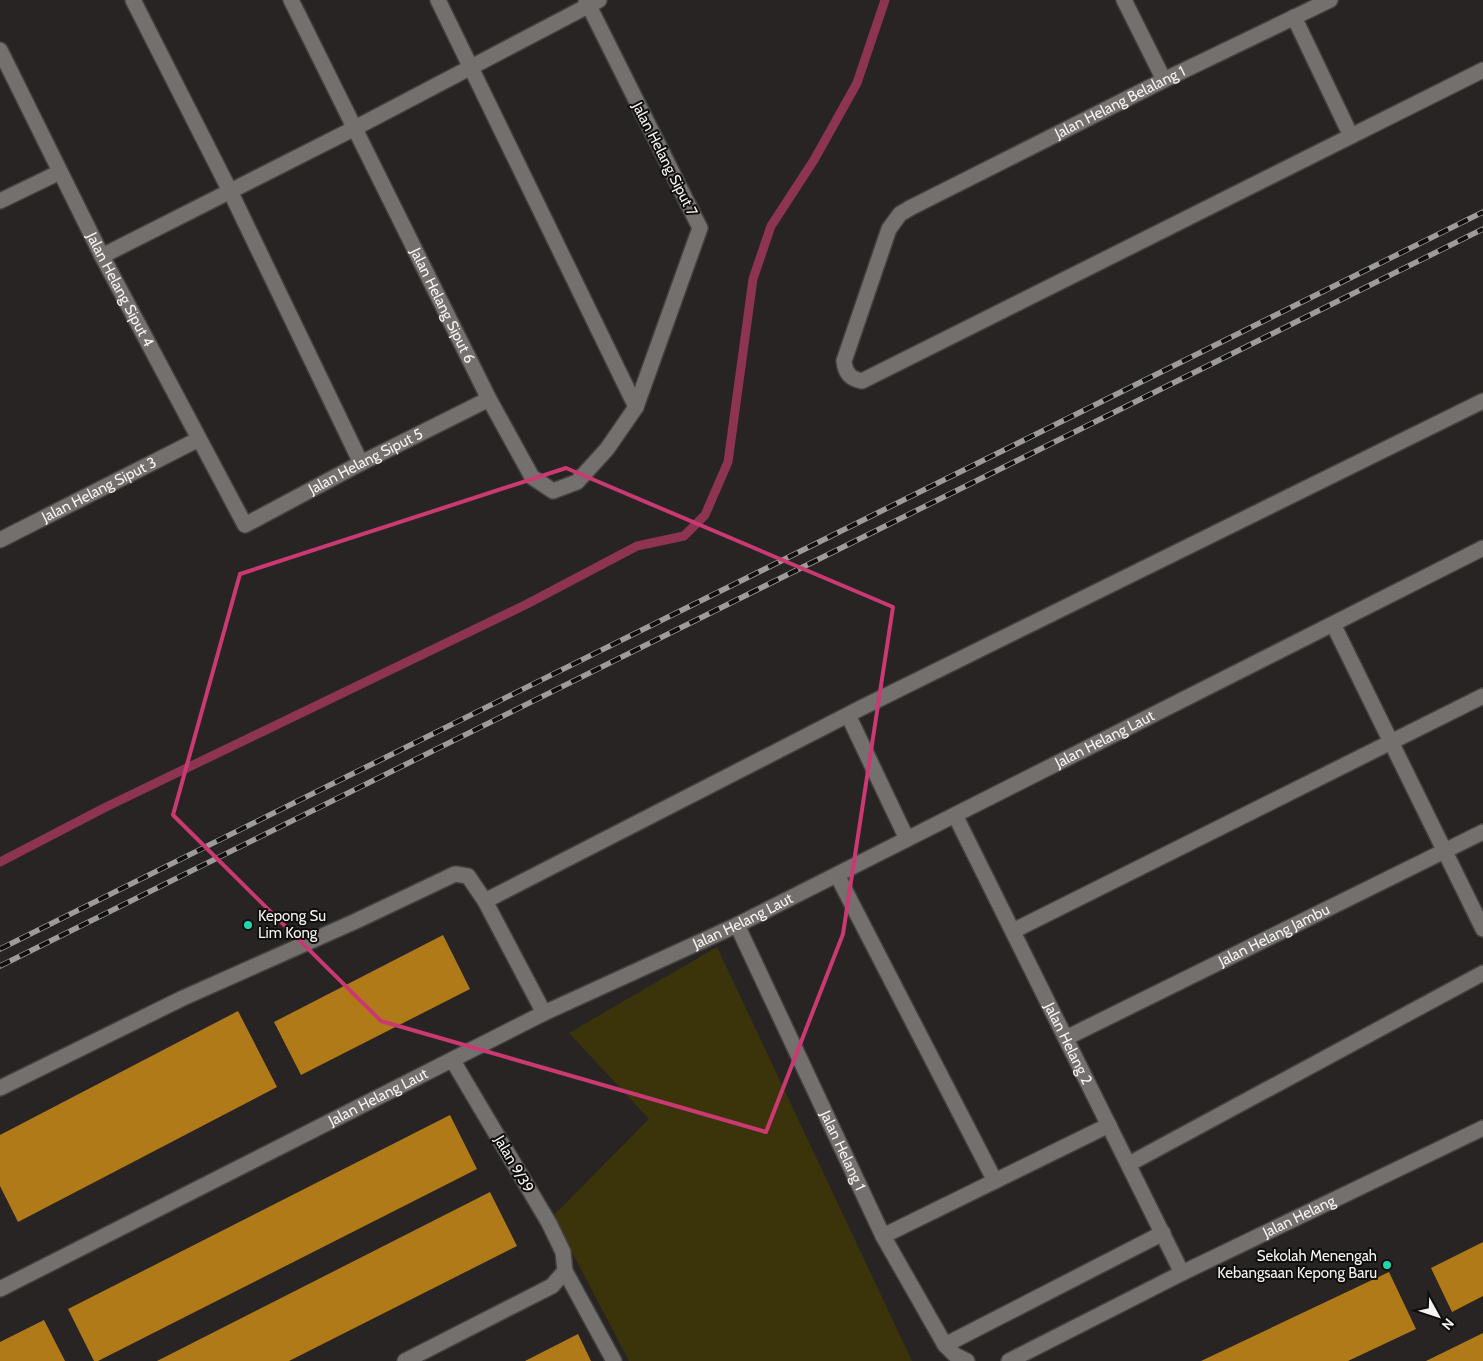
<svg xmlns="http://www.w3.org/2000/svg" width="1483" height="1361" font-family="Cabin,sans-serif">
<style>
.green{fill:#3b340a}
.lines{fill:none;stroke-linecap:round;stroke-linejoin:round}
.stream{stroke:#8d3452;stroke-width:9}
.building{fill:#b17a18}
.service-casing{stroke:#43413f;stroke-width:18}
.minor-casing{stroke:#43413f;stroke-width:18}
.service{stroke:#74706e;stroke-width:15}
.minor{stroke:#74706e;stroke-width:15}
.rail-casing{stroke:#9e9b9a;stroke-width:5.5}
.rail{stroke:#0f0e0d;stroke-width:4;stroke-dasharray:11;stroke-linecap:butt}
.marked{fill:none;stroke:#ca3972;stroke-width:4;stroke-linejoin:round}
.poi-dot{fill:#22d5af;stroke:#0f0e0d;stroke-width:2}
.labels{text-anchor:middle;stroke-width:4;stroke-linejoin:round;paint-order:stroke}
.street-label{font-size:15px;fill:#f6f4f3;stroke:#0f0e0d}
.poi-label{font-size:15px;fill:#f6f4f3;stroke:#0f0e0d;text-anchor:start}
</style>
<rect width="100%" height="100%" fill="#272423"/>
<path class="green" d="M717,947L912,1361H629L553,1216L649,1119L569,1033Z"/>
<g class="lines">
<path class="stream" d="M0,862L106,807L527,604L637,546L684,536L705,515L728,462L753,279L771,226L814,160L857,83L885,0"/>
</g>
<g class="building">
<path d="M443,935L470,989L301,1075L274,1022Z"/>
<path d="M238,1011L277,1087L18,1222L0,1186V1135Z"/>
<path d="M450,1115L477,1169L98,1361H94L68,1309Z"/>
<path d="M490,1192L517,1246L289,1361H157Z"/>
<path d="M1483,1242V1296L1452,1312L1431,1268Z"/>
<path d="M1389,1272L1416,1329L1348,1361H1201Z"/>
<path d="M44,1320L65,1361H0V1342Z"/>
<path d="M1483,1333V1361H1426Z"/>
<path d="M578,1334L591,1361H525Z"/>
</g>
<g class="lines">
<defs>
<g id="service">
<path d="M133,0L230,191L361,463"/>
<path d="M438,0L636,407"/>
<path d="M1294,17L1351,136"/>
<path d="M910,208L900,214L889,229L844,361C845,372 850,379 862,381L1483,70"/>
<path d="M102,256L355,128L599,0"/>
<path d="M1333,624L1483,929"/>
<path d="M848,715L907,839"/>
<path d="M837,875L995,1181"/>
<path d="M1013,931L1483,696"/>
<path d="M0,1088L183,998L356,921L455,874L468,876L485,901"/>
<path d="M1129,1164L1483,973"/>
<path d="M883,1236L1109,1125"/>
<path d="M565,1271L614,1361"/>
<path d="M945,1345L1163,1233"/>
</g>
<g id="minor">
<path id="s1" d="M291,0L489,399L532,477L553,491L577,482L607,449L636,407L700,228L586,0"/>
<path d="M1124,0L1164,80"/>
<path id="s2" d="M0,50L102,256L245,525L361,463L489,399"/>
<path d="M0,201L60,172"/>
<path id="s3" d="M910,208L1164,80L1330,0"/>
<path id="s4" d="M0,540L199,439"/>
<path id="s5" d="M955,815L1182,1273"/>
<path id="s6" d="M737,925L883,1236L945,1345L955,1355L967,1361"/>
<path d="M544,1013L485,901L861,708L1483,401"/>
<path id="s7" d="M1066,1038L1483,832"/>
<path id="s8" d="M0,1289L544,1013L737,925L1483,548"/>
<path d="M405,1361L552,1286L565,1271L563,1252L549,1223L453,1061"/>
<path id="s9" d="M1009,1361L1182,1273L1483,1128"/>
</g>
</defs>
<use href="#service" class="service-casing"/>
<use href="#minor" class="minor-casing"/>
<use href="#service" class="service"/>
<use href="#minor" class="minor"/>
<defs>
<g id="rail">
<path d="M0,949L1483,212"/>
<path d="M0,966L1483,229"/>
</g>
</defs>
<use href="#rail" class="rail-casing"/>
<use href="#rail" class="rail"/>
</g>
<path class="marked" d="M566,468L893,607L843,934L766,1132L381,1021L173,815L240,574Z"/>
<g class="poi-dot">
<circle cx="248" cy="925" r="5"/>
<circle cx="1387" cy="1265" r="5"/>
</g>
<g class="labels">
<g class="street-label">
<text dy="5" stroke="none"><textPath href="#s3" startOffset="235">Jalan Helang Belalang 1</textPath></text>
<text transform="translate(665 159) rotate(63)" y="5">Jalan Helang Siput 7</text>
<text dy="5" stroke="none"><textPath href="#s2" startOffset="268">Jalan Helang Siput 4</textPath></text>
<text dy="5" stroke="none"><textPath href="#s1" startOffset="341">Jalan Helang Siput 6</textPath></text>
<text dy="5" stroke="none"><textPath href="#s2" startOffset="671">Jalan Helang Siput 5</textPath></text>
<text dy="5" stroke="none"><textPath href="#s4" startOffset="111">Jalan Helang Siput 3</textPath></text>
<text dy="5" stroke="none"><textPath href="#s8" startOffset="1234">Jalan Helang Laut</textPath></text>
<text dy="5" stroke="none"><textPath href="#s8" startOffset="829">Jalan Helang Laut</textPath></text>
<text dy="5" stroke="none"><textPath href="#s7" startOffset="232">Jalan Helang Jambu</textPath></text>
<text dy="5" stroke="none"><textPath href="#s5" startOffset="255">Jalan Helang 2</textPath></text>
<text dy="5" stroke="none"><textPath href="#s8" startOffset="424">Jalan Helang Laut</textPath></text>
<text dy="5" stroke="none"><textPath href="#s6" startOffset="249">Jalan Helang 1</textPath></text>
<text transform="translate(514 1164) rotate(60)" y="5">Jalan 9/39</text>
<text dy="5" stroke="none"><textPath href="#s9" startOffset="324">Jalan Helang</textPath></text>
</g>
<g class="poi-label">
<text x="258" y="921">Kepong Su<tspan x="258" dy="17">Lim Kong</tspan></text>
<text x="1377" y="1261" text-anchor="end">Sekolah Menengah<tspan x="1377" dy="17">Kebangsaan Kepong Baru</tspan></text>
</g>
</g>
<g transform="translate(1438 1316) rotate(130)" stroke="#0f0e0d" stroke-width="4" paint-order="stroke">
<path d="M0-4L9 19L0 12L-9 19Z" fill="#f6f4f3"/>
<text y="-8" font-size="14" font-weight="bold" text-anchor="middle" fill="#f6f4f3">N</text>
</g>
</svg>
